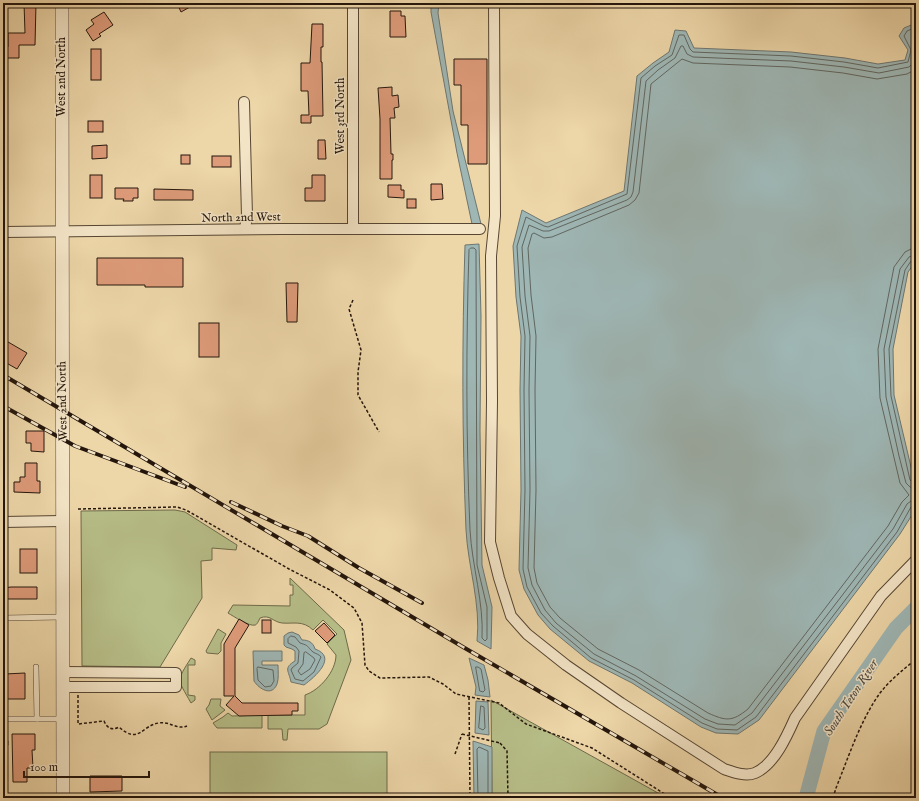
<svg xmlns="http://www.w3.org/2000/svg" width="919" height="801" font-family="'IM FELL English',serif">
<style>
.green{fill:#b7be88;stroke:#6e6a4a}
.water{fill:#9eb6b4;stroke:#6d7671}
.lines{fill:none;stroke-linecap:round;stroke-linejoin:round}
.shore{stroke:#616660;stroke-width:1}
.river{stroke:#9eb6b4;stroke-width:15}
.building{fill:#de9b7a;stroke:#24160c}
.service-casing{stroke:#564633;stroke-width:6}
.minor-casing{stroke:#564633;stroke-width:12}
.tertiary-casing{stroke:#564633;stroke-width:14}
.path{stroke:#24160c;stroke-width:1.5;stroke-dasharray:3 2;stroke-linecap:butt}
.service{stroke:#f3e4c6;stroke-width:5}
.minor{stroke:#f3e4c6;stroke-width:10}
.tertiary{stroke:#f3e4c6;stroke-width:13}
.rail-casing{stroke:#24160c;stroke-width:4}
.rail{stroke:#f3e4c6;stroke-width:2.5;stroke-dasharray:8;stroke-linecap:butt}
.path-bridge{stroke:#24160c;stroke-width:1.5;stroke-dasharray:3 2;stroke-linecap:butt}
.labels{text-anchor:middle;stroke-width:3;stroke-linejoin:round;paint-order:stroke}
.street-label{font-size:12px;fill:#24160c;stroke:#f3e4c6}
.water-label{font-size:13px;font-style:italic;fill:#4f4e47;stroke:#f3e4c6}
</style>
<rect width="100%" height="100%" fill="#edd6a8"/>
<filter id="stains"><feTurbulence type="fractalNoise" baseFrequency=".005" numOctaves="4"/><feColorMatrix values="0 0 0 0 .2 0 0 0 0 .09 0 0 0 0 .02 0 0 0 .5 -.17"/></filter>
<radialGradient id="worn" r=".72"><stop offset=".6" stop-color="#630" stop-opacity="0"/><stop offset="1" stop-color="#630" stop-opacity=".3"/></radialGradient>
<g class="green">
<path d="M175,510L185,512L237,545L236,550L212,548V560L201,561L202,598L160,667L82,666L81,511Z"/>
<path d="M290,578L344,630L351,660L327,724L319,729H288L287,740H283L282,729H268V715H305V695C320,690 336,671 336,655L327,644L337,634L323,620L313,630C303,620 293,624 282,623C273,622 270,614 260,618C259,620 257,625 255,625C250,627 233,616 228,613L233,605L290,606V595H293V585H290Z"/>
<path d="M218,629L226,634L221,643V651L218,654L207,653L206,651Z"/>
<path d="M191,658L195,660V665H188V695L195,696V700L191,703C177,678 176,682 191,658Z"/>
<path d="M211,699H221L220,706L225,710L212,720L206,709L209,705Z"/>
<path d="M491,700L667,798H492Z"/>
<path d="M228,713L232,716L262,715V728H217L213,723L223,717Z"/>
<rect x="210" y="752" width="177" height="46"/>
</g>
<g class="water">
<path d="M431,3H439L438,13L453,111L481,224H472L457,153L431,12Z"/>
<path d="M916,23V261L908,272L893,349L894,395L915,484L916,505L912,515L900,534L759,720L738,734L716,733L701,727L632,683L589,661L550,629L538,615L524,589L519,570L521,490L520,390L521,336L516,297L513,246L522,210L546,223L624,191L637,76L653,63L669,52L675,30L686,31L694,48L791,52L845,58L878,64L905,60L908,50L899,36L904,28Z"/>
<path d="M479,244L481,316L480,430L482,565L492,607L491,649L477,641C481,604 468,567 466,530C462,435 462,340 465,245Z"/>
<path d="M292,632L299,635L302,640C308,640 313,642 315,649C338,657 315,677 304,685L291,682C289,671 283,668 295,661V651L292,649L286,647L284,645V636L288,633Z"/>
<path d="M253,651H282V661H262V665H278C278,670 279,679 277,684C272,697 259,689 254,681Z"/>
<path d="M469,658L484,665L488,680L490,697L475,695L476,687Z"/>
<path d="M476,701L488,702L489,735L475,733Z"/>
<path d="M473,741L492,747V798H474Z"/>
</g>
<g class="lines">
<g class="shore">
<path d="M916,27L907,31L904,36L911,50L908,62L878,68L844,62L791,56L693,52L690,49L684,35H679L672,55L655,66L641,78L627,194L548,227L544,226L526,217L517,246L520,297L525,336L524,390L525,490L523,569L527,587L541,613L553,626L591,658L634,680L702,723L717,729L737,730L756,717L897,532L911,507L916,506"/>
<path d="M916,53L913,63L909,67L879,73L844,67L791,61L693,57L687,54L683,46H681L675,58L658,70L646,81L633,192L631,197L627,200L549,231H543L529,225L522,247L525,296L530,336L529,390L530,490L528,568L532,585L545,610L556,623L594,654L636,676L705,719L718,724L735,725L752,713L893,529L907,504L911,501H916"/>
<path d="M916,69L907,74L877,79L843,73L790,67L693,63L682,59L651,84L639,193L635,200L629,205L552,237L544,238L534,233L532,234L528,248L531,295L536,336L535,390L536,490L534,568L537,583L550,607L560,618L598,649L639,670L708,713C726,721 732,722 748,709L888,526L902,502L909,495L900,483L880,398L878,349L894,267L905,252L911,249L916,248"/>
<path d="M471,248H474L476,250L477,565L487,607V639L485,641L482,638C484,603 472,566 470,530C466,437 466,344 469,250Z"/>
<path d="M916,254L909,257L900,269L884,349L886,397L899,456L906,483L910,487L916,489"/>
<path d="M916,259L911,261L905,270L889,349L891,396L910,480L913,483L916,484"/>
<path d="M291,636L295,637L300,643C310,646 306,646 313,652C316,654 319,654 321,657L314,672L303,681L295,679L291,670L292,668L298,663L299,651L296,647L288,643V639Z"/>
<path d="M306,652L314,658L315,660L310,669L301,675L298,671L303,664L304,653Z"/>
<path d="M258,667L273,670L274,681L271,686L265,687L258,680L257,669Z"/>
<path d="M476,667H478L481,669L485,690L483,692L480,691Z"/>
<path d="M481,706L484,707L485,728L483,730L479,728Z"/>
<path d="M478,798L477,749L479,747L488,751V798"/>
</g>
<path class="river" d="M806,798L824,731L896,628L916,608"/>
</g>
<g class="building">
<path d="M24,3H36L35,45H19V58H4V47H8V33H25Z"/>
<path d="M177,3H197L181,12Z"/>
<path d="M390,11H401V16H405L406,37H390Z"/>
<path d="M104,12L113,25L99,34L101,36L93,41L86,30L94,24L91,20Z"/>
<path d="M312,24H323V47H321V62H322L323,116H311V123H301V115H309L308,91H301V63H310Z"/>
<rect x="91" y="49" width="10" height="31"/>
<path d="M454,59H487V164H468V125H461V85H454Z"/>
<path d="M392,87V96L398,95L399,107L394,108L395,118H390L391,154H393V160H392V179H380V119L378,88Z"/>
<rect x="88" y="121" width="15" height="11"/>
<path d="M318,140H325L326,159H318Z"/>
<path d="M107,145V158L92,159V146Z"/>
<rect x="181" y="155" width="9" height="9"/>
<rect x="212" y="156" width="19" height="11"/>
<rect x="90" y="175" width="12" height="23"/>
<path d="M312,175H325V201H305V188H312Z"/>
<path d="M431,184H442L443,199L431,200Z"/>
<path d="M388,185H401V190H404V198L388,197Z"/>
<path d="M115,188H138V198H133V201H123L124,199H115Z"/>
<path d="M154,189L193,190V200H154Z"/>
<rect x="407" y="199" width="9" height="9"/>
<path d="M97,258H183V287H145V285H97Z"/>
<path d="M286,283H298L297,322H287Z"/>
<rect x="199" y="323" width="20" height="34"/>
<path d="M3,339L27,353L17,369L3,361Z"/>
<path d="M26,431H44V452L31,451V443H26Z"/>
<path d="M25,463H37V481H40V493L14,492V482H20V477H25Z"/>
<rect x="20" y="549" width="17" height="24"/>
<path d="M11,587H37V599H3V588Z"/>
<path d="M239,619L249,625L235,648V696L242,703H298V711H292V715L239,716L226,705L234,696H224V644Z"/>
<rect x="262" y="620" width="9" height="13"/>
<path d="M324,623L335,635L327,643L315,631Z"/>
<path d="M25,673V699H5V674Z"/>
<path d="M12,734H35V750H32L33,768H27V782H13Z"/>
<path d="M90,776H122V791L90,792Z"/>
</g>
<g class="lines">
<defs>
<g id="service">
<path d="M4,618L61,617"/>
<path d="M36,667L37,719"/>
<path d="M3,719H62"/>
<path d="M3,743H6"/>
</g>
<g id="minor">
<path d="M494,3L495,216L491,256L492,401L490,542L499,578L511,616L527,634L566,665L621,703L724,769C733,772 745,777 755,773C774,765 787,736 795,718L881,596L916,560"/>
<path d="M244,102L247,216L245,229"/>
<path d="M353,229V3"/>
<path d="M3,232L281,229H480"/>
<path d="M3,522L62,521"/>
<path d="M63,672L176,673V687H63"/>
</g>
<path id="tertiary" d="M62,3L63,798"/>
</defs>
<use href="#service" class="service-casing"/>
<use href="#minor" class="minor-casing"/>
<use href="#tertiary" class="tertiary-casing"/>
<g class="path">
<path d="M353,300L349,309L361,350L358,372V395L379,432"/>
<path d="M78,509L177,507L186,510L289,569L330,590L354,608L362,623L365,665L369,671L380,678L429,677L443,684L456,694L499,703L526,724L592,748L671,798"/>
<path d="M78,695V724L104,721C107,728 112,731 119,727C139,745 142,725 159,723C170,721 176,730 187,726"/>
<path d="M469,697L470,798"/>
<path d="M500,743L507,751L508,798"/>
<path d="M455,754L462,734"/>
<path d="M13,797H49"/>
<path d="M833,798L836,788C849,756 860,721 880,693C890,680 903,670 916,659"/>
</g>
<use href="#service" class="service"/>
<use href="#minor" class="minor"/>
<use href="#tertiary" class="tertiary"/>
<defs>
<g id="rail">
<path d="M3,375L463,647L723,798"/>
<path d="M3,406L75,446L185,487"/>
<path d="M231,502L282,526L308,536L359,568L422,603"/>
</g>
</defs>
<use href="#rail" class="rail-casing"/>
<use href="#rail" class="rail"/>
<path class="path-bridge" d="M462,734L500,743"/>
</g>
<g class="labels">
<g class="street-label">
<text transform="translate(61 77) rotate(-90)" y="4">West 2nd North</text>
<text transform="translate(340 116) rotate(-90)" y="4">West 3rd North</text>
<text transform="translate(241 217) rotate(-1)" y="4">North 2nd West</text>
<text transform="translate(62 401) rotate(-91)" y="4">West 2nd North</text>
</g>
<g class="water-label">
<text transform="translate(850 697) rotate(-57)" y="5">South Teton River</text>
</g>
</g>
<rect width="919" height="801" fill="none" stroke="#edd6a8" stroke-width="16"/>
<rect x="4" y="4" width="911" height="793" fill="none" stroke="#24160c" stroke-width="2"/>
<rect x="8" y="8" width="903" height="785" fill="none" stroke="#24160c"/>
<path d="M24 771v6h125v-6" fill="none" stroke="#24160c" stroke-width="2"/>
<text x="30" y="771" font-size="12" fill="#24160c" stroke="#f3e4c6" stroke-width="3" paint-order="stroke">100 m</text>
<rect width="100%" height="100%" filter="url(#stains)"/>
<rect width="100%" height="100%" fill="url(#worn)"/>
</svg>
